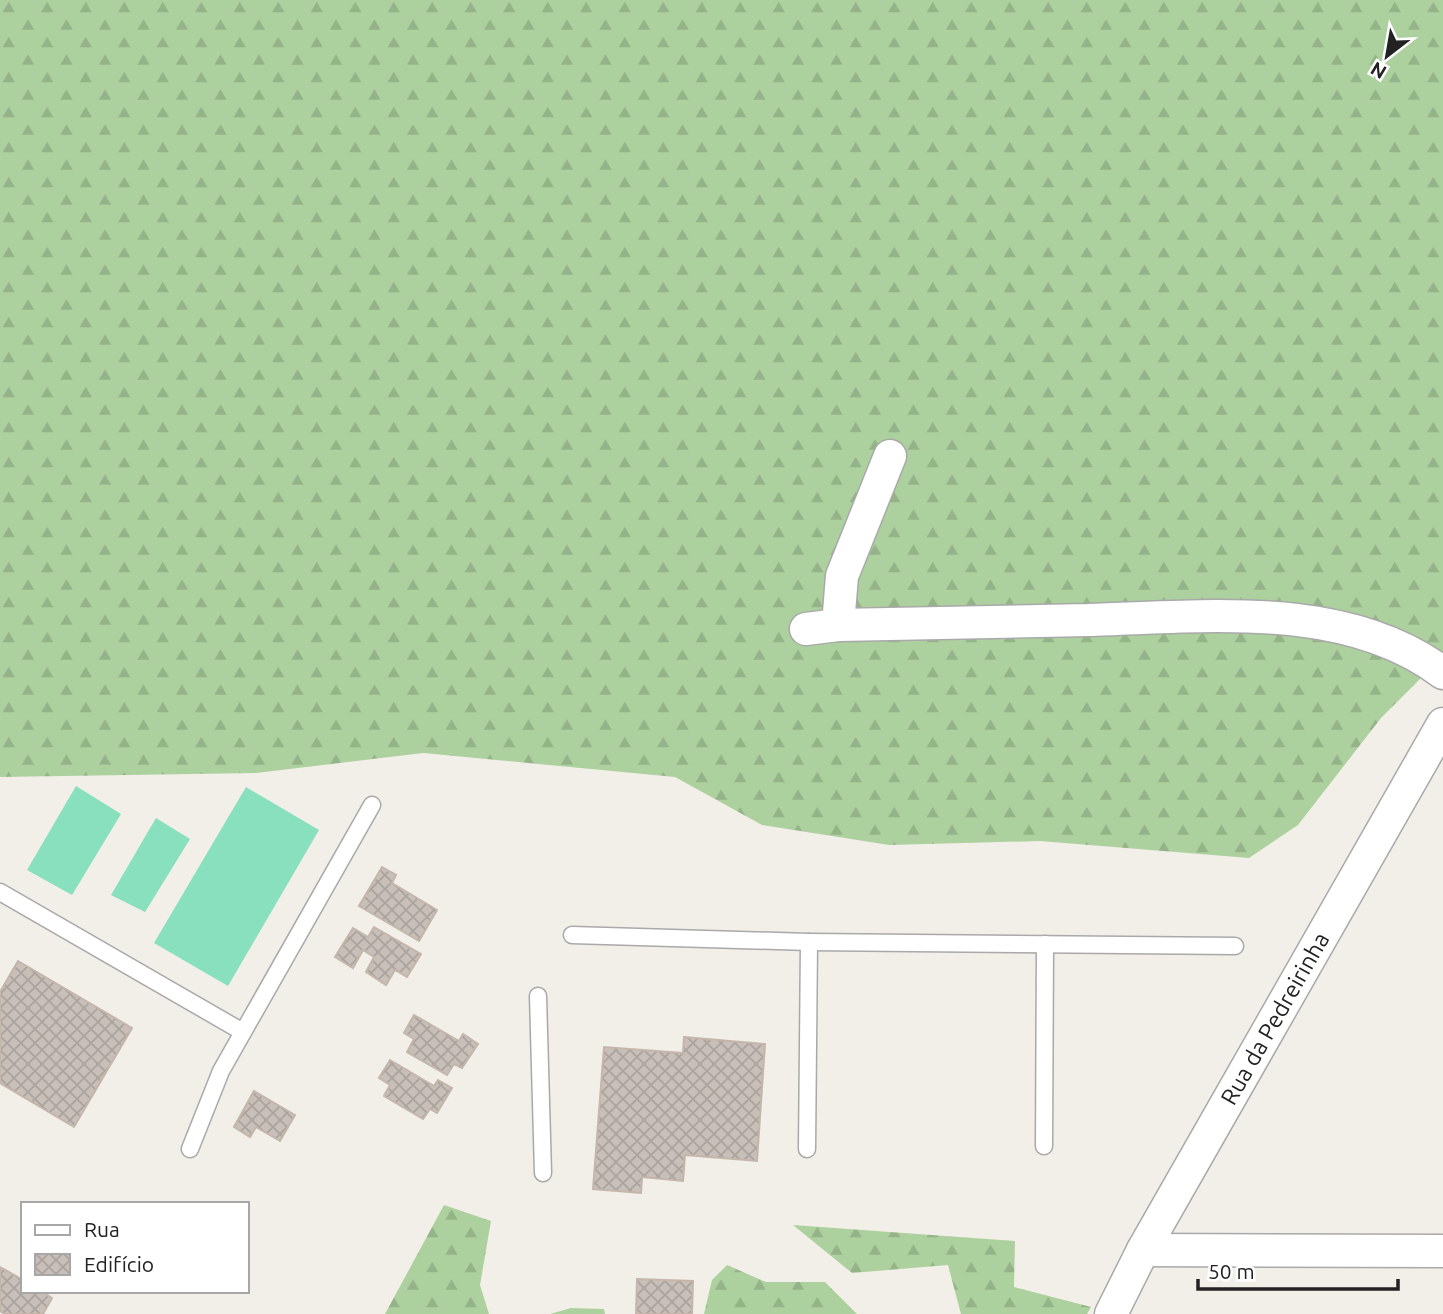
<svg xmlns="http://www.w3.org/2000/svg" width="1443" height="1314" font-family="Ubuntu,sans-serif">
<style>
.forest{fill:url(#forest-firs)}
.pitch{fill:#88e0be}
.building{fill:url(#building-cross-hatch);stroke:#c4b6ab;stroke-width:2}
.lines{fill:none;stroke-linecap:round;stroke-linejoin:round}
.lane-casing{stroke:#a9a9a9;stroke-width:19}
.street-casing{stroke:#a9a9a9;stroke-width:35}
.lane{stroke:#fff;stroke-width:16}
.street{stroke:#fff;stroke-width:32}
.labels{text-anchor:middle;stroke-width:5;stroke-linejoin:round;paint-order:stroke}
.street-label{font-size:23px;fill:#222;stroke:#fff}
</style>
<defs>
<pattern id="forest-firs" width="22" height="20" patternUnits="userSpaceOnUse" patternTransform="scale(1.75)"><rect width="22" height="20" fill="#add19e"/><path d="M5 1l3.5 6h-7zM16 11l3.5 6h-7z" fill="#95b388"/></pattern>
<pattern id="building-cross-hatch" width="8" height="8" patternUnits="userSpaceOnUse" patternTransform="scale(1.75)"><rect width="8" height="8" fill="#c7bfb8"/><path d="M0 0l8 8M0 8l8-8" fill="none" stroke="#aba49e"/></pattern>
</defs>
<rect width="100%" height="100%" fill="#f2efe9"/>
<g class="forest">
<path d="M0,0H1443V656L1381,718L1298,825L1249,858L1040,841L889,845L762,825L675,777L423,753L256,773L0,777Z"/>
<path d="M444,1205L491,1221L480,1285L489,1314H385Z"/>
<path d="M793,1225L1015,1241L1014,1287L1091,1307L1087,1314H961L948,1265L852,1273Z"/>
<path d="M727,1265L766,1282H825L857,1314H704L712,1280Z"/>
<path d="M571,1308L604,1309L605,1314H550Z"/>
</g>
<g class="pitch">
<path d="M76,786L121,814L72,895L27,870Z"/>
<path d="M246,787L319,830L228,986L154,943Z"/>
<path d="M156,818L190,839L145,912L111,895Z"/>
</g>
<g class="building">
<path d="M382,867L396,875L392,883L437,910L419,941L359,906Z"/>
<path d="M374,927L421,954L407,977L395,970L386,985L366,972L374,957L363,950L353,968L335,957L353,928L368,937Z"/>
<path d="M18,961L132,1028L74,1127L0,1083V992Z"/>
<path d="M414,1015L459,1041L463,1034L478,1044L462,1068L454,1064L447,1075L407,1052L414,1039L404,1033Z"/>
<path d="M684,1037L765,1044L757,1161L685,1155L683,1181L642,1177L641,1193L593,1189L604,1047L683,1053Z"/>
<path d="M390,1060L434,1086L438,1080L452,1088L437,1113L430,1109L423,1119L384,1096L390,1085L379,1078Z"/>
<path d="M254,1091L295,1115L280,1141L256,1127L250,1137L234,1127Z"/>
<path d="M0,1267L23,1280V1291H41L52,1298L43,1314H5L0,1311Z"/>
<path d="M637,1279L693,1281L692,1314H636Z"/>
</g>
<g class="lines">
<defs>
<g id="lane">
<path d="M0,892L243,1032"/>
<path d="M572,935L809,942L1235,946"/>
<path d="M538,996L543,1173"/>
<path d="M1044,1146L1045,944"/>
<path d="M190,1149L221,1071L372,805"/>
<path d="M807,1149L809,942"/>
</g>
<g id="street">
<path d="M838,625L842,576L890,456"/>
<path d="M806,629L838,625C922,624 1005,622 1088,620C1203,617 1345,599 1443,673"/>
<path d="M1143,1250L1443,1251"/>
<path id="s1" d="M1111,1314L1143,1250L1443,724"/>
</g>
</defs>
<use href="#lane" class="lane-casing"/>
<use href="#street" class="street-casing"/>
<use href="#lane" class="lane"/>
<use href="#street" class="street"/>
</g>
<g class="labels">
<g class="street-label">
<text dy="8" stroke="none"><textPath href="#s1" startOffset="338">Rua da Pedreirinha</textPath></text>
</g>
</g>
<rect x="21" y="1202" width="228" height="91" fill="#ffffff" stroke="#a7a7a7" stroke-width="2"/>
<rect x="35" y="1225" width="35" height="10" fill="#ffffff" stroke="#a7a7a7" stroke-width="2"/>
<text x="84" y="1237" font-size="21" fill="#222222">Rua</text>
<rect x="35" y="1254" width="35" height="21" fill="url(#building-cross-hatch)" stroke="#a7a7a7" stroke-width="2"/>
<text x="84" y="1272" font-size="21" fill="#222222">Edifício</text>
<g transform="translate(1387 56) rotate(211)" stroke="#ffffff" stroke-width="5" paint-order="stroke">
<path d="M0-5L12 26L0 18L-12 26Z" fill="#222222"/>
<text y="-10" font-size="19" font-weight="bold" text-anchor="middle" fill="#222222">N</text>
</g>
<path d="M1198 1279v10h200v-10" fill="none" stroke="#222222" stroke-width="3.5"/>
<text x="1208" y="1279" font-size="21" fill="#222222" stroke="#ffffff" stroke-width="5" paint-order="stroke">50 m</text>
</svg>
